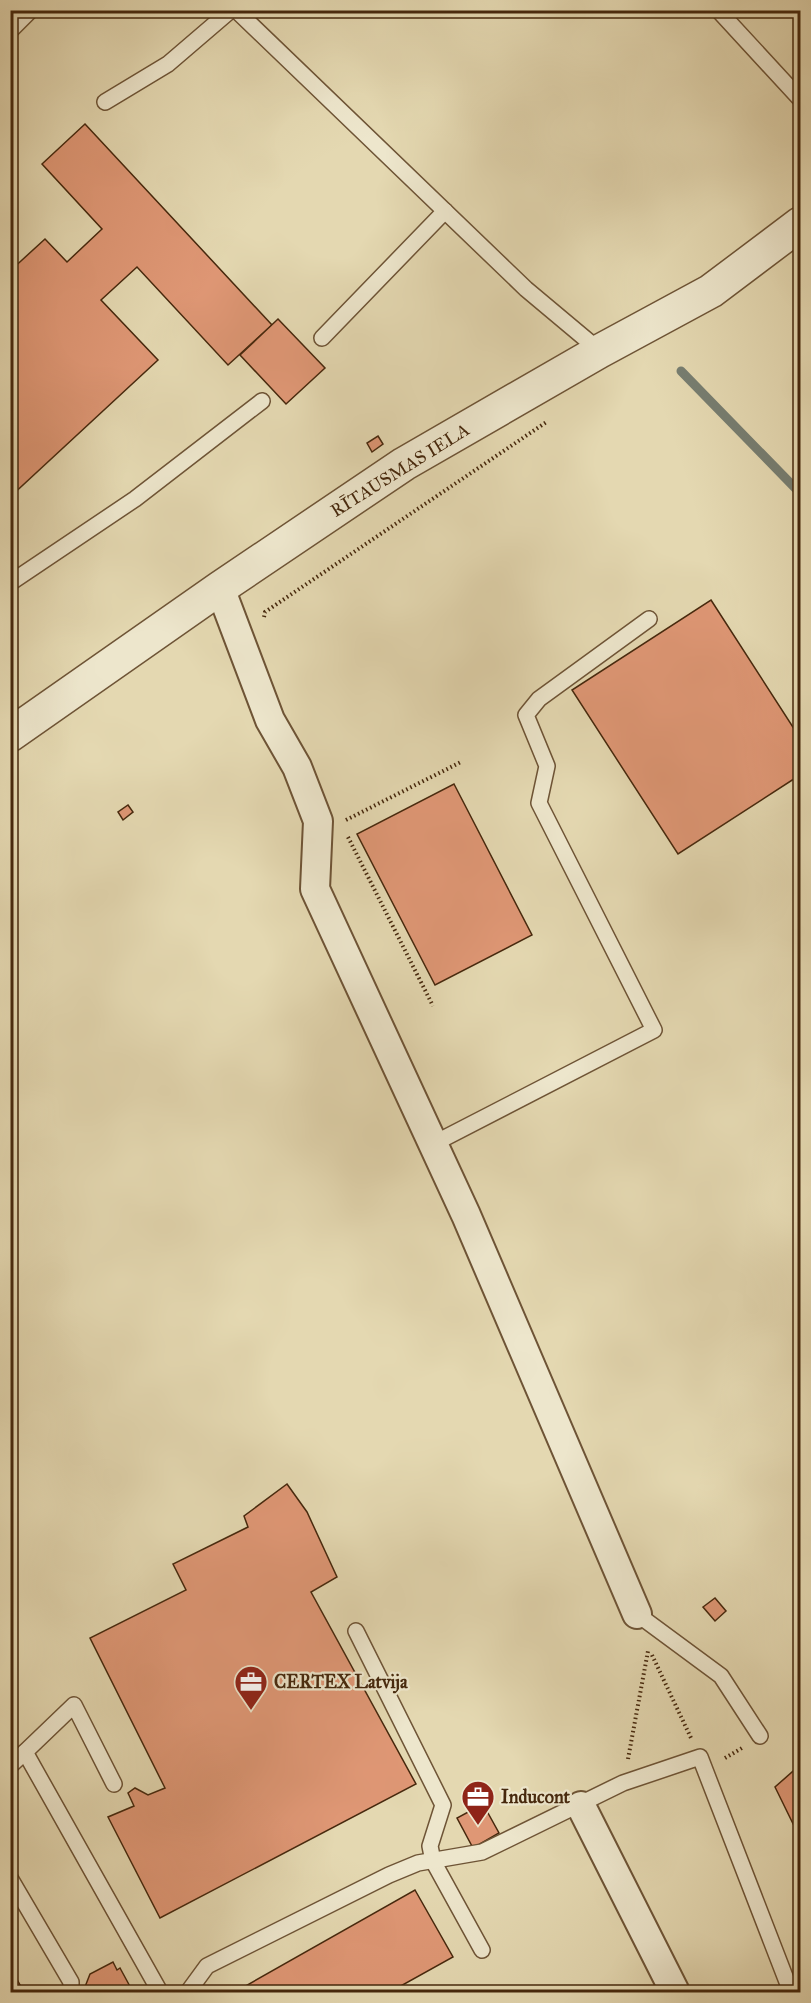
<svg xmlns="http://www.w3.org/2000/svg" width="811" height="2003" font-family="'IM FELL Great Primer',serif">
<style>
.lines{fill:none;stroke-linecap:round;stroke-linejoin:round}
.stream{stroke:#777e71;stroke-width:9}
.building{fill:#df9775;stroke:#46280d;stroke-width:1.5}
.service-casing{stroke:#6e5436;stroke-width:18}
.minor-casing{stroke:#6e5436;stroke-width:32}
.tertiary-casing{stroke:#6e5436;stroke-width:36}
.path{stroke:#46280d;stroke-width:4;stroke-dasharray:1.5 3;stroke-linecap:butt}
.service{stroke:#ede6cc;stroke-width:15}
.minor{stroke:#ede6cc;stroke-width:28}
.tertiary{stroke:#ede6cc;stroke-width:33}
.labels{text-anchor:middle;stroke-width:4.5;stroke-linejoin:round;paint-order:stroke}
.street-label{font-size:18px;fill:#46280d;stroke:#ede6cc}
.poi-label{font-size:18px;font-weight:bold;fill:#46280d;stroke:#ede6cc;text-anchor:start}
</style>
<rect width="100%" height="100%" fill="#e4d8b1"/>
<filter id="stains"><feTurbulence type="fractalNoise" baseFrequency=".00333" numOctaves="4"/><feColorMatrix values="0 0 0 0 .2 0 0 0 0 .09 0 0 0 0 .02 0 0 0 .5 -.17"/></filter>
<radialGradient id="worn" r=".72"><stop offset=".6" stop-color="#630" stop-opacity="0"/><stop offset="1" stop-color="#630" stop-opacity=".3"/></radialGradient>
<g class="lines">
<path class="stream" d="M681,371L800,493"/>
</g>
<g class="building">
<path d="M85,124L272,325L228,365L137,267L101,300L158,360L10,497V271L45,239L67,262L102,229L42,164Z"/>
<path d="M278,319L325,368L286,404L240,355Z"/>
<path d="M378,436L383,444L372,452L367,443Z"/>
<path d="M711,600L800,738V775L678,854L572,690Z"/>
<path d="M454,784L532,935L435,985L357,834Z"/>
<path d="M128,805L133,812L123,820L118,812Z"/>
<path d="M287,1484L307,1512L337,1577L311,1592L416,1784L160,1918L108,1817L134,1806L128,1793L135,1788L148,1795L165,1788L90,1638L186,1590L173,1564L248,1527L244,1516Z"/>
<path d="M715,1598L726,1611L715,1621L703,1607Z"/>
<path d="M800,1765V1838L775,1787Z"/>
<path d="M483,1804L499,1833L473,1848L457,1818Z"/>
<path d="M415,1890L453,1957L390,1992H235Z"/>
<path d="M113,1962L117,1970L120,1968L133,1992H83L90,1974Z"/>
<path d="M10,1967L24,1992H10Z"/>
</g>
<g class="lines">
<defs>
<g id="service">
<path d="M236,10L526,289L600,351"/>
<path d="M718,10L800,99"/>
<path d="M10,31L31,10"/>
<path d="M105,102L168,64L231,10"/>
<path d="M322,338L445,211"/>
<path d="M10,583L135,499L262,401"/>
<path d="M433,1144L654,1030L539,803L547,766L526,715L539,699L649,619"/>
<path d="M637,1614L721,1676L760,1736"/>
<path d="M356,1631L443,1805L430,1846L433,1861L482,1950"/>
<path d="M10,1766L25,1752"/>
<path d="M114,1784L74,1705L25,1752L160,1992"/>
<path d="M10,1878L71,1982V1992"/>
<path d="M188,1992L207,1966L389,1875L418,1863L482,1852L623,1783L700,1757L791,1992"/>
</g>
<g id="minor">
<path d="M220,588L270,720L297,767L318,821L315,889L466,1215L637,1614"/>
<path d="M581,1806L675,1992"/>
</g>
<path id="tertiary" d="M10,735L220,588L404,464L600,351L711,291L800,224"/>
</defs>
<use href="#service" class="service-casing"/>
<use href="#minor" class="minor-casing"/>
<use href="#tertiary" class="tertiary-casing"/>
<g class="path">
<path d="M264,617L265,612L548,421"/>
<path d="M346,820L461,762"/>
<path d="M348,837L433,1006"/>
<path d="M652,1655L691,1738"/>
<path d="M725,1758L742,1748"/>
<path d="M628,1759L648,1651"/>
</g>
<use href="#service" class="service"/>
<use href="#minor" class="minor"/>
<use href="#tertiary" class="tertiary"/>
</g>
<defs>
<symbol id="office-pin" viewBox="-11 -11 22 30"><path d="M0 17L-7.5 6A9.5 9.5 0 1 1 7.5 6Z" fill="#8f2418" stroke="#ede6cc"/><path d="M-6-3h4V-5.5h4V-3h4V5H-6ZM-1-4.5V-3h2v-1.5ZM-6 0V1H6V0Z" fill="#fff"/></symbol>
</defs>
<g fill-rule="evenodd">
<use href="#office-pin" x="232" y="1663" width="38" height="52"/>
<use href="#office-pin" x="459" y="1778" width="38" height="52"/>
</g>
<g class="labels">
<g class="street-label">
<text transform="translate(400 470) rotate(-32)" y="6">RĪTAUSMAS IELA</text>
</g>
<g class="poi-label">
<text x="274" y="1688">CERTEX Latvija</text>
<text x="501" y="1803">Inducont</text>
</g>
</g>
<rect width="811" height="2003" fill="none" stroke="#e4d8b1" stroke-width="36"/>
<rect x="12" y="12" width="787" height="1979" fill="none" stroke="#46280d" stroke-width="3"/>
<rect x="18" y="18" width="775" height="1967" fill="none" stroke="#46280d" stroke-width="1.5"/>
<rect width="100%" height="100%" filter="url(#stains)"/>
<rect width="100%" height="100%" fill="url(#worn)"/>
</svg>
